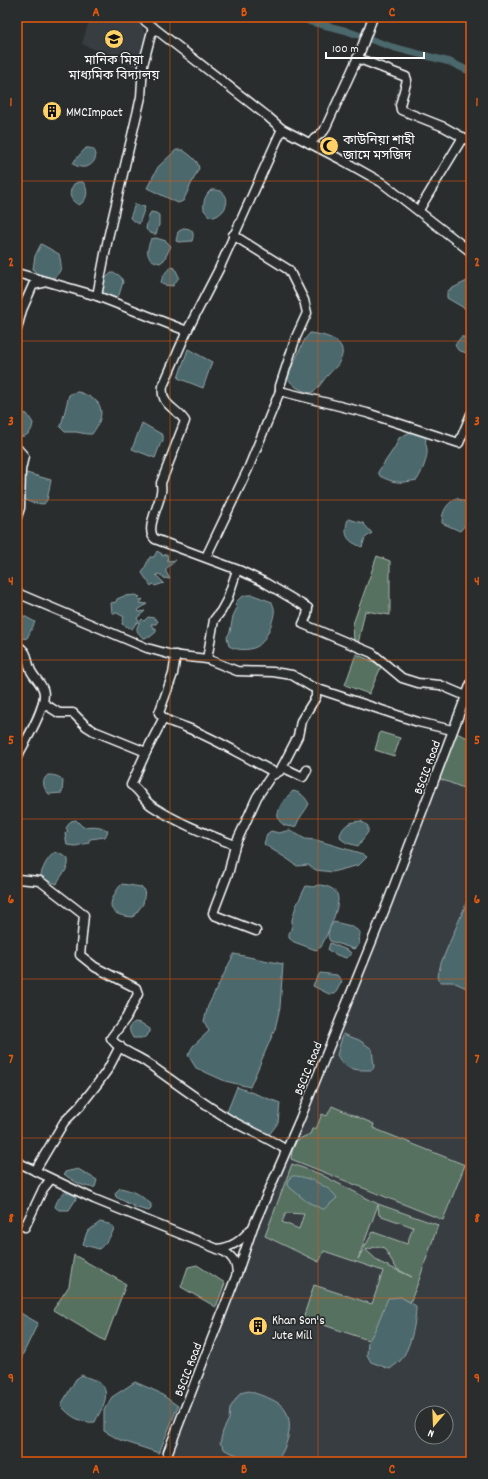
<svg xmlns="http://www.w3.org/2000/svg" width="488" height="1479" font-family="Dekko,'Noto Sans Bengali',sans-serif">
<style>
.built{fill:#383d43;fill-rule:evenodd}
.green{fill:#567160;stroke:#aab8b0;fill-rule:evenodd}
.water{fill:#4b686c;stroke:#93a4a7}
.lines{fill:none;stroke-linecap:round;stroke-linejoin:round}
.canal{stroke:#4b686c;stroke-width:7}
.minor-casing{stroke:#fff;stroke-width:11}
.minor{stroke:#2a2d2e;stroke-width:8}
.grid{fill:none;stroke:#e8590c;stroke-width:1;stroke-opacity:0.55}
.labels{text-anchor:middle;stroke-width:3.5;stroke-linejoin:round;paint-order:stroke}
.poi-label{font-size:13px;fill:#fff;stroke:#2a2d2e;text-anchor:start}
.street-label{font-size:13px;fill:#fff;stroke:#2a2d2e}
.neatline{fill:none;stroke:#e8590c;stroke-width:1.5}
.grid-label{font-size:13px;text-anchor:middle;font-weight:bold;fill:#e8590c}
</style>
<rect width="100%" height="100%" fill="#2a2d2e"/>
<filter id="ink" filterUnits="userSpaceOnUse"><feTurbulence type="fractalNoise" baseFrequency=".025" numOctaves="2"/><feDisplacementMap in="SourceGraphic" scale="8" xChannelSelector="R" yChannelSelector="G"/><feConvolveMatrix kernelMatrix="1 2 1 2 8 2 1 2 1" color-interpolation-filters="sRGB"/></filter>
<g filter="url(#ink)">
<g class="built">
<path d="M90,17H133L141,24L146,35L142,45L135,67L82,44Z"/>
<path d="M438,778L471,791V1462H170L169,1459L283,1164ZM422,1413H446V1437H422Z"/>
</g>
<g class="green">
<path d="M377,556L390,561V615L365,611L358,644L354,642L353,624Z"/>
<path d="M356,654L374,662L381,667L369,694L345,685Z"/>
<path d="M380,732L400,738L394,756L375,750Z"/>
<path d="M456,733L471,739V791L438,778Z"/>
<path d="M332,1106L374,1124L373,1128L465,1165L443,1220L291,1159L292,1151L297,1140L310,1134L312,1129H316L322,1114L327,1116Z"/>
<path d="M292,1164L320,1174L378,1204L438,1225L419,1280L392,1348L303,1318L314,1285L372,1304L383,1271L324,1251L319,1262L265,1236ZM378,1205L379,1215L413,1227L407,1244L373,1232L358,1259ZM286,1213L304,1214L299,1229L282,1222ZM378,1246L384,1248L397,1269L412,1277L379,1262L366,1250Z"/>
<path d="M74,1255L126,1284L105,1341L53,1310L69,1286Z"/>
<path d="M197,1265L225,1283L216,1307L181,1287L188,1267Z"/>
</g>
<g class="water">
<path d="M86,148C105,146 94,177 73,164L75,160Z"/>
<path d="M176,150H183L191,156L197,162L199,168L183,201L178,203L147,188L158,167Z"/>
<path d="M78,182H83C89,190 88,200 79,205C69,200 68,193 74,184Z"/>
<path d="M211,190C232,188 231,211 214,217L209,216L204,210C203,202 205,195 211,190Z"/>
<path d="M135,204L145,207L139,224L130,218Z"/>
<path d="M151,212L156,213L159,215V225L156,234C151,234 149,233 146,229L148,217Z"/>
<path d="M183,228C192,228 195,232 192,241L179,242L176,241L178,232Z"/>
<path d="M156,238L166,241L171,246L164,260L160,263C145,260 146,251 151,239Z"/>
<path d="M41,244L59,254C62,266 63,271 52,279L37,274L33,269L35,256Z"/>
<path d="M171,267L175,268L179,277L173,286L164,285L161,282C163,275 166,271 171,267Z"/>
<path d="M111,273C117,273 121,275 123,282L119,295L112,300L107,298L101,293L104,280Z"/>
<path d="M471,279L470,308H464L447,298V293L449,290Z"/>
<path d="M310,333C325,335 350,340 340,361C337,367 332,370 328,375C322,381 319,389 311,393C301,391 292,386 287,377L305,339Z"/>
<path d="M461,337H466L471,339V352L469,354L458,350L455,345Z"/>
<path d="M188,349L212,362L203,388L178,378Z"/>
<path d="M78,392C83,393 86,395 90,397C93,399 97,401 98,403C105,413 98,426 92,434H87L76,432H65L60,427C63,421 68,398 69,395C72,393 75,392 78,392Z"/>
<path d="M20,412L27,414L33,423C32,432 27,438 17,436V413Z"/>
<path d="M142,423L163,435V442H161L155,458L132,449Z"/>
<path d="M412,431L426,437C425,444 426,443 427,449C428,458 422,472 417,480C401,483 395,484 380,476L378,472L395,447L399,438Z"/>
<path d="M23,472L51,480L47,500L44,504L32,503L21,498Z"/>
<path d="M456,498L468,503L471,511L467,523L460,531L442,523C442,511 446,505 456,498Z"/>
<path d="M348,519L363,523L372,533L365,538L362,547C347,541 343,536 348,519Z"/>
<path d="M157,551L162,554V556L167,554L168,561L176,560L166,569V572L170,579L164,578L159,574L156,575L164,583L155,586L153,584L151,586L142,573L150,557H154Z"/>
<path d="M136,595L140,597L138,598L140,600L143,599L140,603L147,604L138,610L139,612L145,611L137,618L139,622L136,623L132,629L122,624L124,617L117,613H112L111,603L116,602L117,599L124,596Z"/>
<path d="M247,595H253L272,602C272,603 274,607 274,608C276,617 265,644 256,647C248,651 235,650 229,646L227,637L230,632L233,616L237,608L235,605C237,599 241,597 247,595Z"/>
<path d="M19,616H24L35,622L27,638L22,639L17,637V617Z"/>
<path d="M148,617L154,618L158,621L156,624H151L153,628H156V632L150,637L143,638C135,630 135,629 142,619L144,621Z"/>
<path d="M48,775C54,775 60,776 63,781L62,793L49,794C43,788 41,780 48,775Z"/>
<path d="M293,791C302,793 305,797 309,804C305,812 299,817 296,826C292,827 288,827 284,825C269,816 285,798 293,791Z"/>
<path d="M76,820L83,827C93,826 100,825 108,831L105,837L90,839L88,843L76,846L67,845L65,833L68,831L66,828L71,821Z"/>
<path d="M361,821L368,826V832L358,846L347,843L341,839L340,835C344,824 350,822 361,821Z"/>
<path d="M290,830L305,839L316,840L363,854L367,857L359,865L332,872L316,870L308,865L297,866C286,857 275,852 264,844L267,834L271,831L279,833Z"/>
<path d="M55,852L63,855L68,859C70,871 60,874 57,884L40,878C42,869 47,858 55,852Z"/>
<path d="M122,884L141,887L145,890L143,904L133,917C118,916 105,912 114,895C117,891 118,887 122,884Z"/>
<path d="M318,885C324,885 333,887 337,894C342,905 326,936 321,947L316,950L294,942L289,938V934L292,926V920L296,906L306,886L313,887Z"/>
<path d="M471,892V990L453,982H440L438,976L441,963Z"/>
<path d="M334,922L351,926L360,932L359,945L354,949L330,941C326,935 329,927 334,922Z"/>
<path d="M330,943L349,951L351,953V955L346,958L337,955L328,950Z"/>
<path d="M234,954L283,964L280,1007L275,1029L250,1087L225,1081L196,1068L188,1055L193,1046L209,1031L204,1021L208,1006Z"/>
<path d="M320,973L337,975L342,981L335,994H329L313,986L314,983Z"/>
<path d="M135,1022L141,1023L150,1029V1032L144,1038H133C129,1031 127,1026 135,1022Z"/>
<path d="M343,1034L359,1040L372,1049L374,1067L372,1070C355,1070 346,1071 337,1055Z"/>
<path d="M237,1087L280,1103L278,1123L268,1136L250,1127L227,1112Z"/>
<path d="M78,1169L97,1180L95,1187C86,1189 71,1180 64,1174L65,1172Z"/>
<path d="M292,1176C305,1175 331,1187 337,1198L324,1209H322L306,1201L287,1185L288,1180Z"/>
<path d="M120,1188C132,1190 142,1196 151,1204V1209L149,1211L137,1208L116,1197L115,1193Z"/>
<path d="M68,1190L76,1194V1199L69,1210H59L55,1207C57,1200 61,1194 68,1190Z"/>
<path d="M100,1222L109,1224L114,1227C113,1235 105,1244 99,1249L84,1245L83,1244L87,1232Z"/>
<path d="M401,1297L416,1306C416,1322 411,1348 400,1361C397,1364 393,1366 390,1369L371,1362L367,1355L368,1342L375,1330L388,1298Z"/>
<path d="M17,1311L38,1323L22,1356L21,1364L17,1362Z"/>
<path d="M82,1375C88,1378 96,1380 100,1383C113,1394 100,1411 95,1422C83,1424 68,1416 61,1405L76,1379Z"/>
<path d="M135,1382L158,1392L178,1406L159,1453L120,1440L104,1431V1410L112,1397Z"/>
<path d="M249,1391C259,1395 269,1397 278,1403C298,1416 288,1447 276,1462L251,1461L225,1450L220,1443L223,1431L229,1419L230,1408L240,1393Z"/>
</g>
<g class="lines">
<path class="canal" d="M300,17L311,22L344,30L392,47L450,62L471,72"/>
<defs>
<g id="minor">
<path d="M140,17L267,116L282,129L342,160L381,182L471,252"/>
<path d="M357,58L406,77L407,80L400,105L401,110L444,127L471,142"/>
<path d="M282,129L219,269L187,331L163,386C160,406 176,407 185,421L161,483C161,486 162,489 161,492C160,504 144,530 155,539L241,571L264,582L308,608L307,615L303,624L372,653L402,678L418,683L440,685L466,696"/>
<path d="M309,143L324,131L359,55L373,17"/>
<path d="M419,210L463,137"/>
<path d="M233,235L289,270L304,300L307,313L296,337L280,386V391L367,413L459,443L471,414"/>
<path d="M17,273L97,296L187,331"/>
<path d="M97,296L108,238L141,97L143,65L153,27"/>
<path d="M17,329L22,310L33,285L43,283"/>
<path d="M17,448L24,456L21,470L20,508L17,517"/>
<path d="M206,557L248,469L280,391"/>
<path d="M17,593L147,648L172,655L207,659L237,671L273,672L292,675L312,687L418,722L452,730"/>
<path d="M17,645C31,655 25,658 31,671C34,677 40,682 43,689C49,704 25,742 17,757"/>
<path d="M176,655L173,674L159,713C165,722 176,723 185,727C217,739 246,758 276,773"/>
<path d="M207,659L214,620L221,611L227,600L237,570"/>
<path d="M43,703L59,713H73L86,726L94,731L146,752L163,719"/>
<path d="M146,752L131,785C140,790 143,800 152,806C178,823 207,834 235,845"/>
<path d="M282,767L303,777L307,770"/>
<path d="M17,879L40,881L84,915L80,955L95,967L136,988L138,994L126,1018L111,1038C118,1050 136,1055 146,1062C173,1081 199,1101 227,1118C246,1130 268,1137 286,1150"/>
<path d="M256,931L214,915L213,913L229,871L235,845L243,828L257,797L271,776L280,771L298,736L301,721L316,697V688"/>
<path d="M17,1162L94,1199L225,1252C234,1258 236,1263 237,1273"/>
<path d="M35,1171L64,1122L80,1106L98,1083L108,1069L120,1046"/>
<path d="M25,1227L43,1189L51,1179"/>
<path d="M218,1249C232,1247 241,1241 250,1230"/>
<path d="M167,1462L168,1452L237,1274L253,1227L300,1119L387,904L471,683"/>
</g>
</defs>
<use href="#minor" class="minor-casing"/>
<use href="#minor" class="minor"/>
</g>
</g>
<path class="grid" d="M170,17V1462M318,17V1462M17,181H471M17,341H471M17,500H471M17,660H471M17,819H471M17,979H471M17,1138H471M17,1298H471"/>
<defs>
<symbol id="school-disc" viewBox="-11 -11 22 22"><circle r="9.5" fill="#ffd166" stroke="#2a2d2e"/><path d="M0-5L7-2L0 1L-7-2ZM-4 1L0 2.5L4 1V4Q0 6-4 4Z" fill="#111"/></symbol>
<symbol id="building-disc" viewBox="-11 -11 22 22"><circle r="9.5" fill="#ffd166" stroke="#2a2d2e"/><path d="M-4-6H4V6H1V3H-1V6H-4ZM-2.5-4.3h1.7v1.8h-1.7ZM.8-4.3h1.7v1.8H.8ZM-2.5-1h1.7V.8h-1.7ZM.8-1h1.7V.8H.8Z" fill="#111"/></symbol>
<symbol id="mosque-disc" viewBox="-11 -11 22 22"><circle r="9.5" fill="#ffd166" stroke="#2a2d2e"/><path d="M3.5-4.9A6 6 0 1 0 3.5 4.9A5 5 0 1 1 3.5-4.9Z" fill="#111"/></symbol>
</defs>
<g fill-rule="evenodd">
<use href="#school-disc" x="103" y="28" width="22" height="22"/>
<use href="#building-disc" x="41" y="100" width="22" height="22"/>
<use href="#mosque-disc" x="318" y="135" width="22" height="22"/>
<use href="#building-disc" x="247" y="1315" width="22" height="22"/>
</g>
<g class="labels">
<g class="poi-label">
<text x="114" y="64" text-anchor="middle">মানিক মিয়া<tspan x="114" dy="15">মাধ্যমিক বিদ্যালয়</tspan></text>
<text x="66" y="116">MMCImpact</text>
<text x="343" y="144">কাউনিয়া শাহী<tspan x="343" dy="15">জামে মসজিদ</tspan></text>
<text x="272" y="1324">Khan Son's<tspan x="272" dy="15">Jute Mill</tspan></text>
</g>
<g class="street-label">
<text transform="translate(426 767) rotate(-70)" y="5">BSCIC Road</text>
<text transform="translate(307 1068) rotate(-68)" y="5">BSCIC Road</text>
<text transform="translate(187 1369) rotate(-69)" y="5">BSCIC Road</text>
</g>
</g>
<rect width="488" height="1479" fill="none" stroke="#2a2d2e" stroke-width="44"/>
<g transform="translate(434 1425) rotate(199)"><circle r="19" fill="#2a2d2e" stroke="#7f8182"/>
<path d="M0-3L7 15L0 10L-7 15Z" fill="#ffd166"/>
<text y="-6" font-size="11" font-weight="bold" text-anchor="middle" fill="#ffffff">N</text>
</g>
<path d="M326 52v6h98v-6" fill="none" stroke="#ffffff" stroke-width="2"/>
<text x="332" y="52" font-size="12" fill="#ffffff" stroke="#2a2d2e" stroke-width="3" paint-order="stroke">100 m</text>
<rect x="22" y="22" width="444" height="1435" class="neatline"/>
<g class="grid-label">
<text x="96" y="16">A</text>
<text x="244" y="16">B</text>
<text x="392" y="16">C</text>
<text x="11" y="106">1</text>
<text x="477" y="106">1</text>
<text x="11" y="266">2</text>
<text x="477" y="266">2</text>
<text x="11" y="425">3</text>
<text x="477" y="425">3</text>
<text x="11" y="585">4</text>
<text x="477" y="585">4</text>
<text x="11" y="744">5</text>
<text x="477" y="744">5</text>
<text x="11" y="903">6</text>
<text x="477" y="903">6</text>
<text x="11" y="1063">7</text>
<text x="477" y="1063">7</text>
<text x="11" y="1222">8</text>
<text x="477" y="1222">8</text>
<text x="11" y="1382">9</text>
<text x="477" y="1382">9</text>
<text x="96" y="1473">A</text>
<text x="244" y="1473">B</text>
<text x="392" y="1473">C</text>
</g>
</svg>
